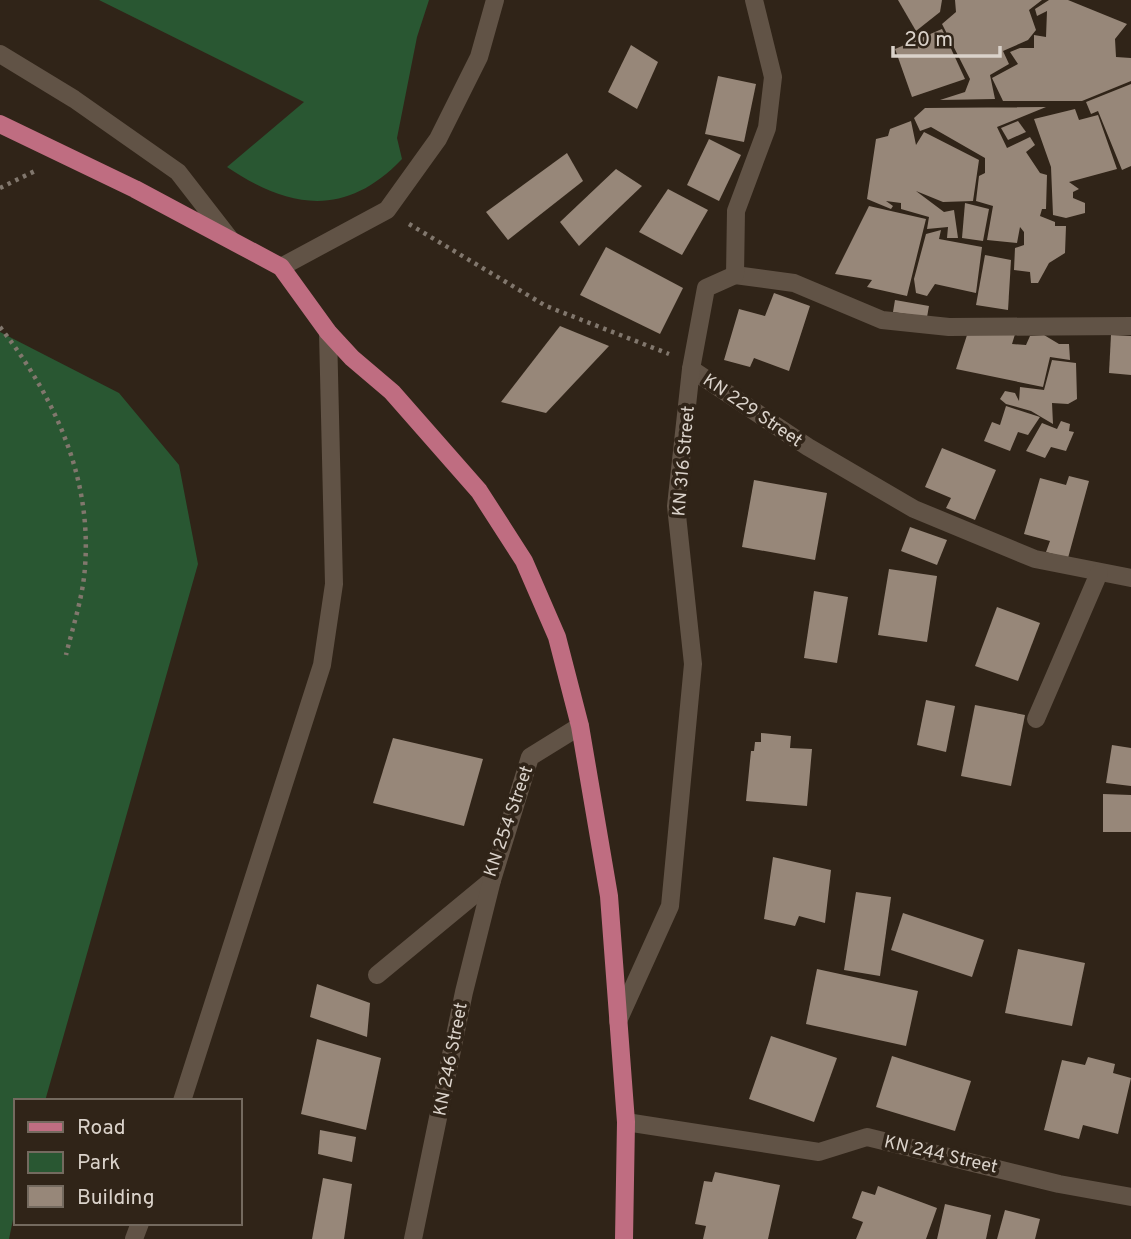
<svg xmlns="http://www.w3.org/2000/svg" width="1131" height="1239" font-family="Overpass,sans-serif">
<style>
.green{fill:#295732}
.building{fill:#978779}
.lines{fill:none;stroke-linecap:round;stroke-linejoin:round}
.path{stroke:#81776d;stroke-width:4.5;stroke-dasharray:3.5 5;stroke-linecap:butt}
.minor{stroke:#615346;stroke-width:18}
.major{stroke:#bf6d81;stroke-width:18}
.labels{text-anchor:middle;stroke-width:7;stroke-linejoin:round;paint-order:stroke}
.street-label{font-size:18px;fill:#dad2ca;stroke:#302418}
</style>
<rect width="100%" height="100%" fill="#302418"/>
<g class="green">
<path d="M99,0H429L417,37L397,138L402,159C347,217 290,210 227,167L304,102Z"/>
<path d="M0,332L119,393L179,465L198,564L45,1101H16V1205L9,1239H0Z"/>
</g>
<g class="building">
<path d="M898,0H942L940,12L916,31Z"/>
<path d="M955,0H1042L1029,10L1036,30L1028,40L1003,51L1009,64L990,75L995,99L940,100L965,92L970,79L942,24L956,12Z"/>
<path d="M1049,0H1068L1127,24L1115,39L1116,57L1131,58V81L1082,101H1003L992,78L1018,64L1010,52L1020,48H1034V35L1046,37L1047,11L1037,16L1035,9Z"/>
<path d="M942,29L965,79L912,97L895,49Z"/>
<path d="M631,45L658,62L637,109L608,92Z"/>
<path d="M718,76L756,84L744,142L705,134Z"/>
<path d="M1131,84V166L1122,170L1098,111L1091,114L1086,102Z"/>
<path d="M1046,107L997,127L1007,148L1030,137L1035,145L1026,152L1040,173L1047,175L1046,209H1042L1040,216L1055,222V226H1066L1065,253L1049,263L1038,283H1031L1030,272L1014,270L1015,248L1024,245V232L1020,227L1017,243L987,240L993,206L976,201L979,176L985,173V158L931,127L920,131L914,118L925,108Z"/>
<path d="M1075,109L1079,120L1098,115L1117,169L1069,182L1079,189L1073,192V198L1085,203V213L1066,218L1053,215L1051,167L1034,119Z"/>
<path d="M911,121L916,145L924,132L979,160L973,201L943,202L916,191L944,212L954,210L958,238H947L948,227L927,229L929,217L901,209V203L886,201L893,206L891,209L867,199L876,139L888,136L890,129Z"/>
<path d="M1018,121L1026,132L1008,140L1001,128Z"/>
<path d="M709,139L741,155L719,201L687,185Z"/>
<path d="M567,153L583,181L508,240L486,212Z"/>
<path d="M616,169L642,186L579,246L560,222Z"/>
<path d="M668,189L708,210L682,255L639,232Z"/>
<path d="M965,203L989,209L983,241L962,238Z"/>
<path d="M869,206L926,219L907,296L867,287L872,280L835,274Z"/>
<path d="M941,230L939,239L982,247L976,293L935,284L927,296L916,293L914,279L926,234Z"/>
<path d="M606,247L683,288L660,334L580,295Z"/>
<path d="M985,255L1011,260L1008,310L976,305Z"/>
<path d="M774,293L810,306L789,371L754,358L750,367L724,360L739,309L765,316Z"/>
<path d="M895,300L929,306L927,317L893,312Z"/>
<path d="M560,326L609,346L546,413L501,402Z"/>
<path d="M1016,331L1012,344L1026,345L1030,336L1044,335L1059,344H1069L1070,360L1050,357L1043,387L956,369L968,332Z"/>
<path d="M1111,335L1131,336V375L1109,373Z"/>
<path d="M1052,360L1076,363L1077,399L1068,404L1052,403L1053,424L1031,411L1006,404L1000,399L1005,391L1015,393L1019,401L1020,387L1044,390Z"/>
<path d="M1006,406L1040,417L1028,435L1018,432L1010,451L984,441L992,422L1000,425Z"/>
<path d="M1061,421L1070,424L1069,431L1074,432L1066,451L1051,447L1045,458L1026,451L1042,423L1057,429Z"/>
<path d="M942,448L996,470L975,520L946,508L951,498L925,487Z"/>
<path d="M1069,476L1089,481L1068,558L1046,552L1050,541L1024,534L1040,478L1066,485Z"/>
<path d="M754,480L827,493L815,560L742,547Z"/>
<path d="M910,527L947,540L937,565L901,551Z"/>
<path d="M889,569L937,576L927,642L878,635Z"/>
<path d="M814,591L848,597L837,663L804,658Z"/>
<path d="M997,607L1040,623L1018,681L975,666Z"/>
<path d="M926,700L955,706L946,752L917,745Z"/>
<path d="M975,705L1025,715L1011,786L961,776Z"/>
<path d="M761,733L791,736L790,748L812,749L807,806L746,801L751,751H754L755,742H761Z"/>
<path d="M393,738L483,759L464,826L373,803Z"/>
<path d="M1112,745L1131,748V786L1106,783Z"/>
<path d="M1103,794L1131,795V832H1103Z"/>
<path d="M773,857L831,870L825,923L799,916L795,926L764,919Z"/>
<path d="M856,892L891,897L880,976L844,970Z"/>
<path d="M903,913L984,940L972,977L891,950Z"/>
<path d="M1018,949L1085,963L1072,1026L1005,1013Z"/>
<path d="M817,969L918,991L906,1046L806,1024Z"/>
<path d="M317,984L370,1003L367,1037L310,1017Z"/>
<path d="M771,1036L837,1058L814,1122L749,1099Z"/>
<path d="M317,1039L381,1058L366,1130L301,1114Z"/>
<path d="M892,1056L971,1081L955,1131L876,1107Z"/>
<path d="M1088,1057L1115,1064L1113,1073L1131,1078L1118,1134L1083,1125L1079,1139L1044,1130L1062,1060L1085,1065Z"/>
<path d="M320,1130L356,1137L352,1162L318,1154Z"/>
<path d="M715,1172L780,1185L768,1239H703L706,1226L695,1224L704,1181L712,1182Z"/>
<path d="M323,1178L352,1184L344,1239H312Z"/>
<path d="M878,1186L937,1208L926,1239H856L863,1222L852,1218L862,1191L875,1195Z"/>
<path d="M945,1204L991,1215L986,1239H937Z"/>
<path d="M1005,1210L1040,1219L1035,1239H997Z"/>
</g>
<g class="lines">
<g class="path">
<path d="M0,188L35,171"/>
<path d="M409,224L546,306L669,354"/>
<path d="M0,327C54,396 92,477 85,567C83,597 73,626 66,655"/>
</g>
<g class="minor">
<path d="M0,54L74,99L178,172L230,239"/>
<path d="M281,267L387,210L438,139L479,57L495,0"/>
<path d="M735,275L794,283L882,320L949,327L1131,326"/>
<path d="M691,369L808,447L914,509L1035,559L1131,578"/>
<path d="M1036,719L1099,573"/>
<path d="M377,975L492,880L530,757L580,726"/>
<path d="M618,1021L670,906L693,664L676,506L691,369L706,288L735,275L736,211L767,128L773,77L754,0"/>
<path d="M182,1101L322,665L334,584L328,332"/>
<path d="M626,1122L819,1152L867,1137L1059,1184L1131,1197"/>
<path d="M134,1239L140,1223"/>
<path d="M413,1239L464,992L492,880"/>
</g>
<path class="major" d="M0,124L135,189L281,267L328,332L352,358L392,392L479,491L524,561L557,637L580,726L609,896L626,1122L624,1239"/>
</g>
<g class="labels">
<g class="street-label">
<text transform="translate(753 410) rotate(34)" y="6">KN 229 Street</text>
<text transform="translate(683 461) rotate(-85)" y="6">KN 316 Street</text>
<text transform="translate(508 821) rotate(-71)" y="6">KN 254 Street</text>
<text transform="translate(450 1059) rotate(-79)" y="6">KN 246 Street</text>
<text transform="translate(941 1154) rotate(13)" y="6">KN 244 Street</text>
</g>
</g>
<rect x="14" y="1099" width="228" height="126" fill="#302418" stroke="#746a5f" stroke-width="2"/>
<rect x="28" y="1122" width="35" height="10" fill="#bf6d81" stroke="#746a5f" stroke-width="2"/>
<text x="77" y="1134" font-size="21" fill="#dad2ca">Road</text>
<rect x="28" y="1152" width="35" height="21" fill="#295732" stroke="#746a5f" stroke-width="2"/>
<text x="77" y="1169" font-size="21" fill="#dad2ca">Park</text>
<rect x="28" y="1186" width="35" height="21" fill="#978779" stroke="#746a5f" stroke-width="2"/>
<text x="77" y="1204" font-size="21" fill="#dad2ca">Building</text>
<path d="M893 46v10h107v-10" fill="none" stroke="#dad2ca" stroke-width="3.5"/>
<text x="904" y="46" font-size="21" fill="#dad2ca" stroke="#302418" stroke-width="5" paint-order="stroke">20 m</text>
</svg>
